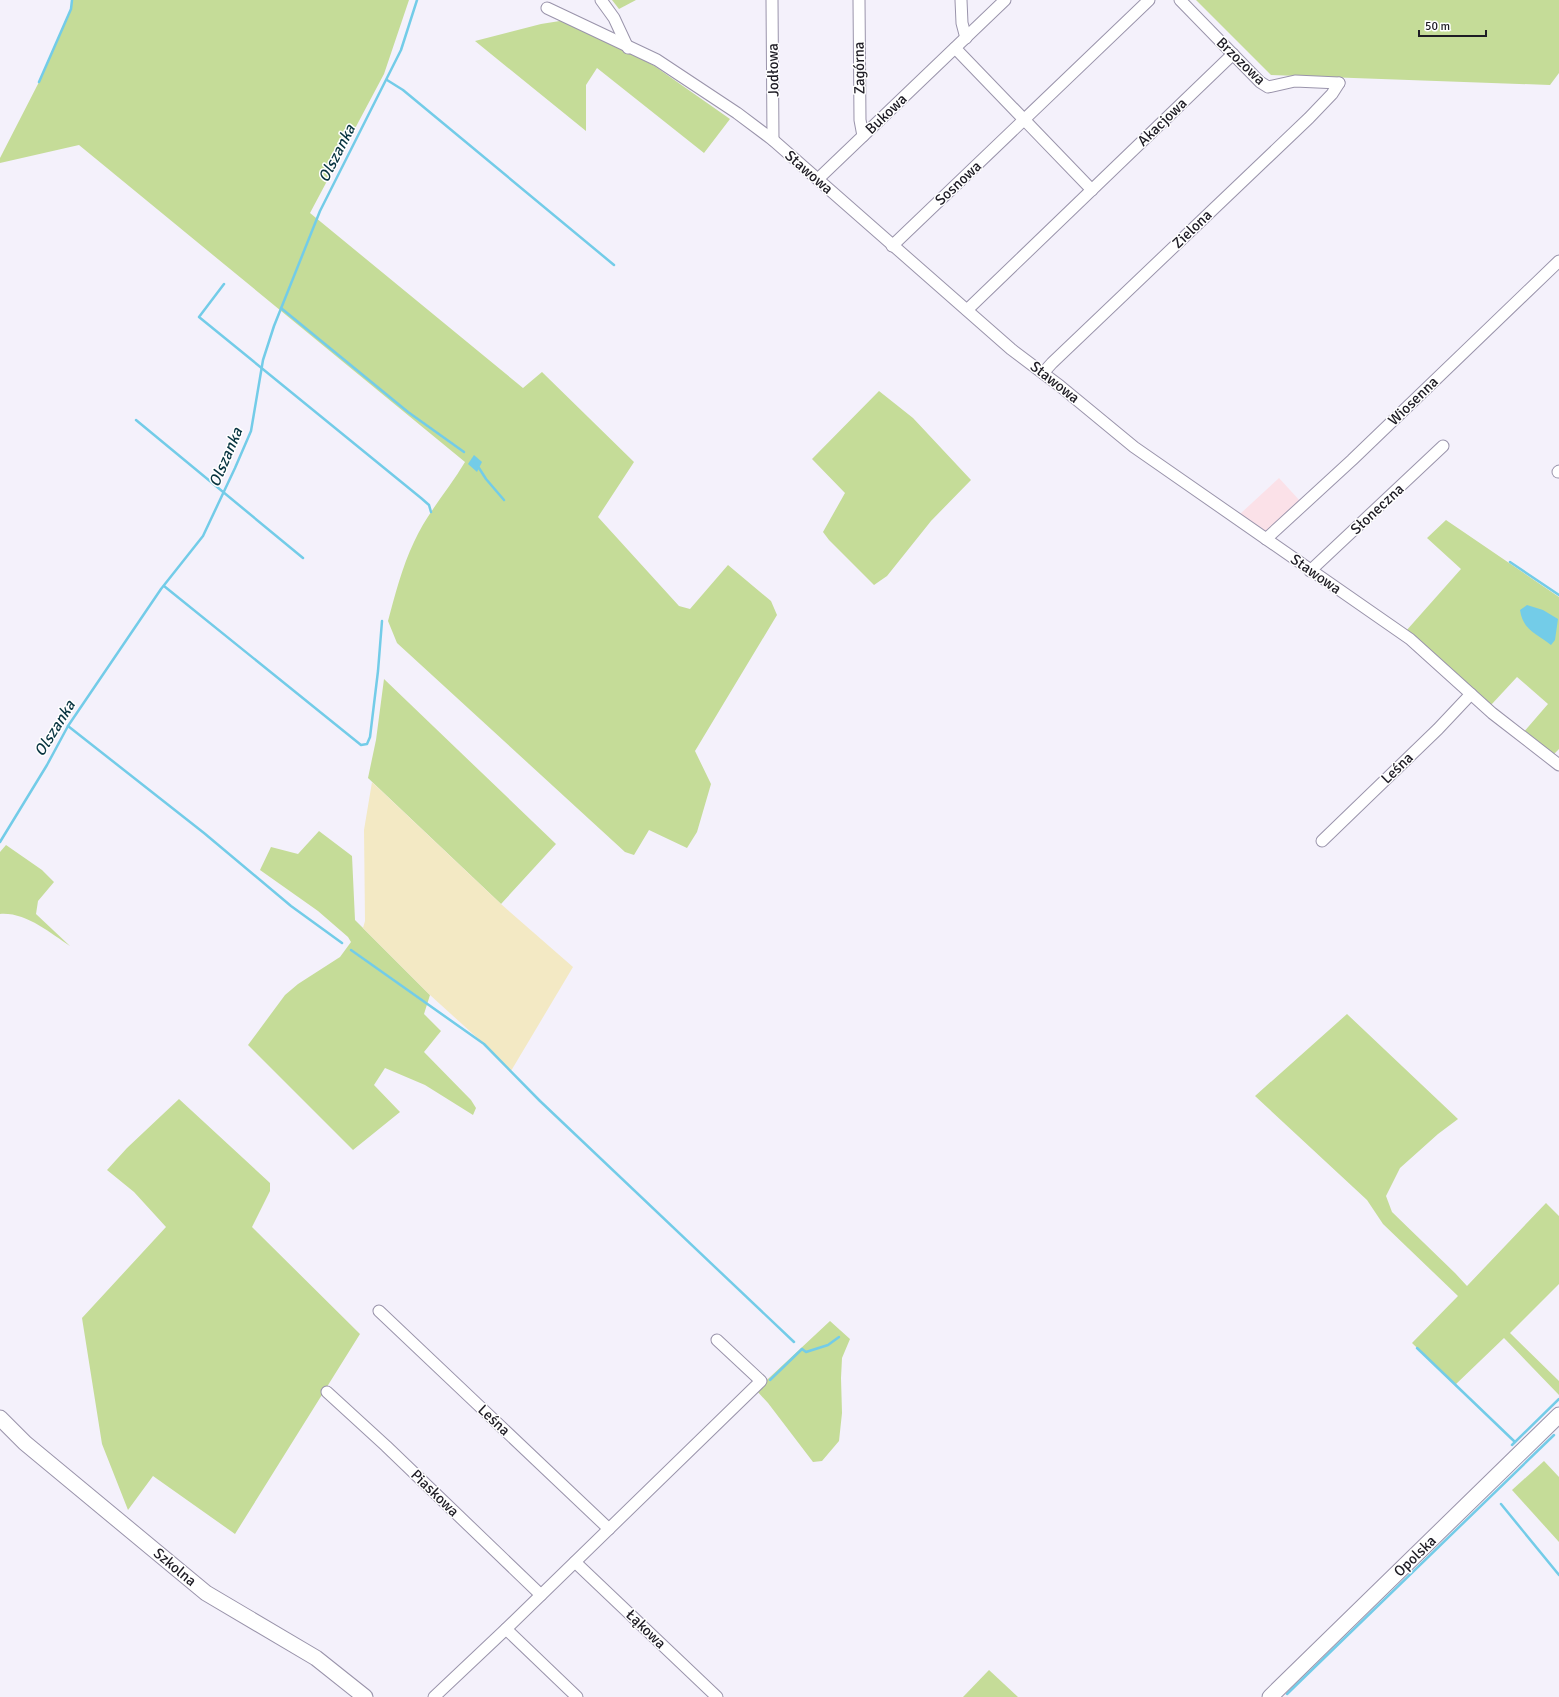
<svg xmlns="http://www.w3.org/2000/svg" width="1559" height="1697" font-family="Signika,sans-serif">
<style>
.industrial{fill:#fbe1e8}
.green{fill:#c5dc98}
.sand{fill:#f3e9c4}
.water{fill:#73cce8}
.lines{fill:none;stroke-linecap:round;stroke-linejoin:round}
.stream{stroke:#73cce8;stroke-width:2.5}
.street-casing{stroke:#9a94ab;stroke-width:13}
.secondary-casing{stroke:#9a94ab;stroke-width:17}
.street{stroke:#fff;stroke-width:11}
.secondary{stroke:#fff;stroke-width:15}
.labels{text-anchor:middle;stroke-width:3;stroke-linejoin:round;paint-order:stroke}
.street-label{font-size:15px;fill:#1e1c24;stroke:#fff}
.water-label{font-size:16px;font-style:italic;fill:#083440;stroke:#fff}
</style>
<rect width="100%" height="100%" fill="#f4f1fb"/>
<path class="industrial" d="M1279,478L1301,502L1268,534L1240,514Z"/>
<g class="green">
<path d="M72,0H409L384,74L310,213L523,388L542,372L634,462L598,517L679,606L690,609L728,565L771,601L777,615L695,751L711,784L697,832L687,848L649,830L634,855L625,852L397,643L388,621C395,595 402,567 414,542C427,513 449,489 465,462L79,145L0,163V158L39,82L71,9Z"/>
<path d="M612,0H636L619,9Z"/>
<path d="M1196,0H1559V73L1550,85L1271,75Z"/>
<path d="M566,20L653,65L730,119L704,153L597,68L586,85V131L475,41L541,24Z"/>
<path d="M879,391L913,418L971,480L931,521L887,576L874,585L829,540L823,532L845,493L812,459Z"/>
<path d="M1446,520L1559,597V749L1553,755L1523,733L1548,704L1517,677L1491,705L1406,631L1461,569L1427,538Z"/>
<path d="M384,679L556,844L501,904L368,778L376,740Z"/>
<path d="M319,831L352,856L355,920L430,995L424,1014L441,1031L424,1052L471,1100L476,1108L473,1115L425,1085L385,1068L374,1085L400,1112L353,1150L248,1045L285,995L298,984L340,957L351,942L348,937L318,911L260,870L271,847L298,854Z"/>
<path d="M6,845L42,870L54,882L38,901L36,914L70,946C50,933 26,912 0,914V852Z"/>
<path d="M1347,1014L1458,1119L1438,1134L1400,1168L1386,1196L1392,1212L1455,1273L1467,1286L1546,1203L1559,1216V1284L1510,1333L1559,1381V1395L1504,1338L1455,1385L1412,1343L1458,1296L1383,1224L1367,1200L1255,1096Z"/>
<path d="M179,1099L270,1183V1191L252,1227L360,1334L235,1534L153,1476L128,1510L102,1444L82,1318L166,1227L134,1192L107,1170L127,1148Z"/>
<path d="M830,1321L850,1339L842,1358L841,1378L842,1413L839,1441L822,1461L813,1462L768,1403L756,1390Z"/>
<path d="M1544,1461L1559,1477V1542L1512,1490Z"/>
<path d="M989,1670L1018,1697H963Z"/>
</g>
<path class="sand" d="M372,782L501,904L573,967L511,1071L484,1044L430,995L363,928L365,921L364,830Z"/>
<g class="water">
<path d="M474,455L482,462L477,472L468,464Z"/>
<path d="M1527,605L1543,610L1558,619L1555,640L1551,645C1537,633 1523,631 1520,610Z"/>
</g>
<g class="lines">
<g class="stream">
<path d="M387,80L403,90L614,265"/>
<path d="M39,82L71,9L72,0"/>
<path d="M224,284L199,317L421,498L429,505L431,512"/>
<path d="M281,308L408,412L464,452"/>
<path d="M136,420L303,558"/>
<path d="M479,468L486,479L504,500"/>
<path d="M1510,562L1559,595"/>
<path d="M164,586L361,745L367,744L370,737L378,671L382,621"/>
<path d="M68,726L204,833L291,906L342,943"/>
<path d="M0,842L47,765L68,726L161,589L203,536L235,468L251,431L263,360L274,326L320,211L401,50L417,0"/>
<path d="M351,950L484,1044L540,1101L794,1342"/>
<path d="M1417,1348L1515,1442"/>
<path d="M802,1349L806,1352L828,1345L839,1337"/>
<path d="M770,1380L802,1349"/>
<path d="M1512,1445L1559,1399"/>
<path d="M1501,1504L1559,1575"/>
<path d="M1287,1694L1554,1435"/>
</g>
<defs>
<g id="street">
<path d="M601,0L614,18L628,48"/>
<path d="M772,0L773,140"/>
<path d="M859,0L860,120L863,136"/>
<path d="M961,0L962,23L966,38"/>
<path d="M1180,0L1260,82L1268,87L1295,81L1339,83"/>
<path d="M547,8L657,60L737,113L773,140L1011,349L1060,386L1134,447L1410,639L1492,713L1559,765"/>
<path d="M955,48L1092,190"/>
<path d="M818,179L1005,0"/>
<path d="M892,246L1149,0"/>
<path d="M967,310L1233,54"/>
<path d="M1043,373L1052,363L1309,118L1332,94L1339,83"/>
<path d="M1558,472L1559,471"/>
<path d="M1266,539L1352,460L1559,261"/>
<path d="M1310,571L1443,446"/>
<path d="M1322,841L1438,729L1471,694"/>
<path d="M379,1311L609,1529"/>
<path d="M327,1392L386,1446L541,1595"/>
<path d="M575,1562L717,1697"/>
<path d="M506,1629L577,1697"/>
<path d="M434,1697L506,1629L761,1381L717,1340"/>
</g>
<g id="secondary">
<path d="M0,1418L25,1443L206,1593L316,1658L365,1697"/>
<path d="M1270,1697L1559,1415"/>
</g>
</defs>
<use href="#street" class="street-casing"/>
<use href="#secondary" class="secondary-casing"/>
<use href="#street" class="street"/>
<use href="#secondary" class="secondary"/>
</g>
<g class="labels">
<g class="street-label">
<text transform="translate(1241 61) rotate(44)" y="5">Brzozowa</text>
<text transform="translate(859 68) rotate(-91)" y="5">Zagórna</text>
<text transform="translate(773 70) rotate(-91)" y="5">Jodłowa</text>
<text transform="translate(886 114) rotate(-44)" y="5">Bukowa</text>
<text transform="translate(1162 122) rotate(-44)" y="5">Akacjowa</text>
<text transform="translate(809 172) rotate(41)" y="5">Stawowa</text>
<text transform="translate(958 183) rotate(-43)" y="5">Sosnowa</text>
<text transform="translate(1192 229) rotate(-44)" y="5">Zielona</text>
<text transform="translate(1055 382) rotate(38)" y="5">Stawowa</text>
<text transform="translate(1413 401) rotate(-44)" y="5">Wiosenna</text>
<text transform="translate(1377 509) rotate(-43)" y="5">Słoneczna</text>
<text transform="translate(1316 574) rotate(35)" y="5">Stawowa</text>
<text transform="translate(1397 768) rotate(-44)" y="5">Leśna</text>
<text transform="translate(494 1420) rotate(43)" y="5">Leśna</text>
<text transform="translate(435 1493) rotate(44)" y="5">Piaskowa</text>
<text transform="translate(1415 1556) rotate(-44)" y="5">Opolska</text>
<text transform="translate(175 1567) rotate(40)" y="5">Szkolna</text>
<text transform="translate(646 1629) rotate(44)" y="5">Łąkowa</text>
</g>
<g class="water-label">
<text transform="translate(336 153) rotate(-63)" y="6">Olszanka</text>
<text transform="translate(225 457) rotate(-67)" y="6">Olszanka</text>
<text transform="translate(54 728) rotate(-58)" y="6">Olszanka</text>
</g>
</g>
<path d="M1419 30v6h67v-6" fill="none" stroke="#1e1c24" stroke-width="2"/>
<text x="1425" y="30" font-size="12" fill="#1e1c24" stroke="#ffffff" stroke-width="3" paint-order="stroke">50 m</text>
</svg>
